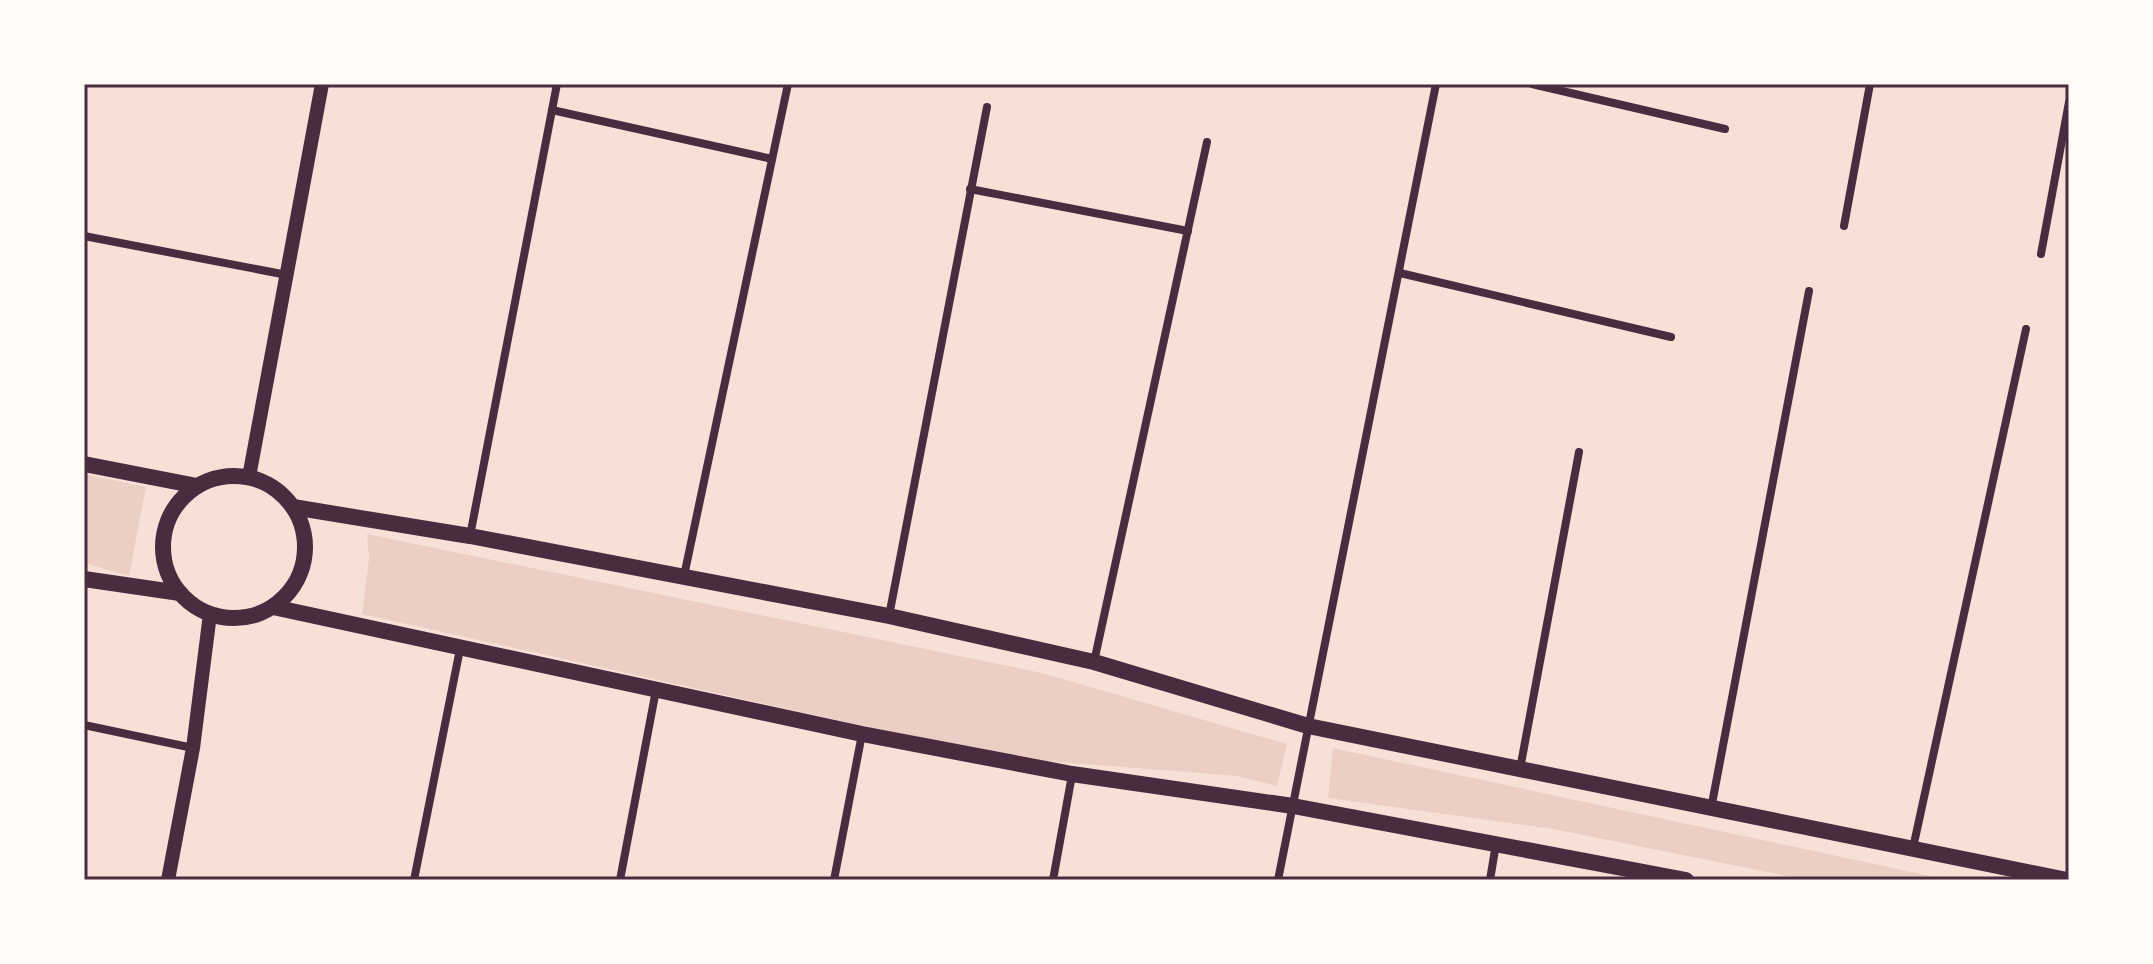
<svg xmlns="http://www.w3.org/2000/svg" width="2153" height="964" font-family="Inter,sans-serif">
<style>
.green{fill:#ebcfc5}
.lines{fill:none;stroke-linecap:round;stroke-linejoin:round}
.minor{stroke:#4a2c40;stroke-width:8}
.tertiary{stroke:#4a2c40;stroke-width:14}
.secondary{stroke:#4a2c40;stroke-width:16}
.neatline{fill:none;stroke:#4a2c40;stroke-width:3}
</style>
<rect width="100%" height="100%" fill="#f7e1d7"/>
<g class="green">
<path d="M84,474L146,487L129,576L84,563Z"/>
<path d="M367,534L1042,673L1287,744L1277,786L1237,776L1007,758L362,614L369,559Z"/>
<path d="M1333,748L1949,880H1807L1553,829L1328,798Z"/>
</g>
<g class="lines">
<g class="minor">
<path d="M1532,84L1725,129"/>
<path d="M552,110L772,159"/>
<path d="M970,189L1188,231"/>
<path d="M1844,226L1870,84"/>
<path d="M84,236L287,275"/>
<path d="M2041,254L2069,102"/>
<path d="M1400,273L1671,337"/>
<path d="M470,536L557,84"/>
<path d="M684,576L788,84"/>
<path d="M889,616L987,107"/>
<path d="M1094,662L1207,142"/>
<path d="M84,725L193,748"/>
<path d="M1520,769L1579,452"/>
<path d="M1711,809L1809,291"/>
<path d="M1913,848L2026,329"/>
<path d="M414,880L460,649"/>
<path d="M620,880L656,690"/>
<path d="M834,880L862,734"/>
<path d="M1053,880L1072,775"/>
<path d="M1278,880L1436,84"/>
<path d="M1490,880L1496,844"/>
</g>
<g class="tertiary">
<path d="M249,477L322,84"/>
<path d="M168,880L193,748L210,614"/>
</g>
<g class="secondary">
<path d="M84,464L197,486"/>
<circle cx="234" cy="547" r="71"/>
<path d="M293,507L470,536L889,616L1094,662L1308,726L2067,880"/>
<path d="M84,579L180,593"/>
<path d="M273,607L862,734L1072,774L1293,806L1686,880"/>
</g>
</g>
<rect width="2153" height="964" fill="none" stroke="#fffaf5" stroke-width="172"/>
<rect x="86" y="86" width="1981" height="792" class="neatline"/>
</svg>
